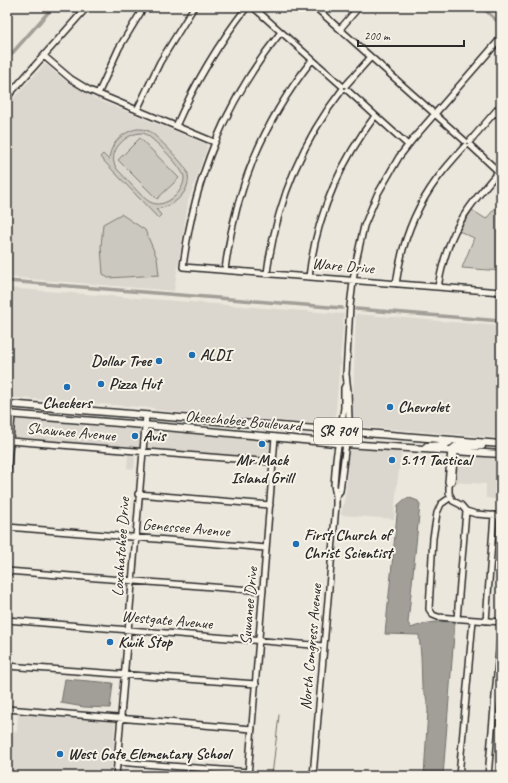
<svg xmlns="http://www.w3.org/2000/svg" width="508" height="783" viewBox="0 0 508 783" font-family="Caveat,sans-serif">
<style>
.built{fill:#dbd7ce}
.green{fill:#cbc8bf;stroke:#7b7a75;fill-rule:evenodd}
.water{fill:#a29f98;stroke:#72716c}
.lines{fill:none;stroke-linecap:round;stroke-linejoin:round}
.stream{stroke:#72716c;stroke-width:1}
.canal{stroke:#a29f98;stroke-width:3.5}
.minor-casing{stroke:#2b2b2b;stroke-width:8}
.major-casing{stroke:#2b2b2b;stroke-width:9}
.minor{stroke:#f7f3e8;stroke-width:5}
.major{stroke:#f7f3e8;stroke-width:6}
.poi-dot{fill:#1f6fb2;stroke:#f7f3e8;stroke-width:1.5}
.labels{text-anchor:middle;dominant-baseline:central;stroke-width:4;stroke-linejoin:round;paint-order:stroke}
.shield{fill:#f7f3e8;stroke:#686764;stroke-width:1}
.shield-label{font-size:15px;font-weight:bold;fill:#2b2b2b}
.street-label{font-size:16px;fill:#2b2b2b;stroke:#f7f3e8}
.poi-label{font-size:16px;font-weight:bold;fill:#2b2b2b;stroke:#f7f3e8;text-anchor:start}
</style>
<rect width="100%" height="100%" fill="#ebe7dd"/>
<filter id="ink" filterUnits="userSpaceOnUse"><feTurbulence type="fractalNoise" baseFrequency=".025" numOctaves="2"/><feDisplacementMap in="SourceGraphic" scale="8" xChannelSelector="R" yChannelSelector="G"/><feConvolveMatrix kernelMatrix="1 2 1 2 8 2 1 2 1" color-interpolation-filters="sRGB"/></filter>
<g filter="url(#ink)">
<path class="built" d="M44 65H47L64 80 96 99 206 144 207 148 188 202 174 291 7 277V105Z
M7 288 344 314 335 420 331 425 155 410 153 408 7 397Z
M356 314 501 326V438L355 426 352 424Z
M7 418 273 441 272 460 7 439Z
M349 447 402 451 397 484 394 519 341 515 346 492Z
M128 455 135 456 134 469 127 468Z
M456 455 501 459V500L486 498V484L453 482Z
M18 714 115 721 111 776H7V731L17 732Z"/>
<path class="green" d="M137 129C142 129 145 129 149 131 156 135 185 165 187 171 194 190 173 208 156 209L161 215 158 218 100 157 103 154 109 160C110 144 122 132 137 129ZM143 133C152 136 183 168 184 177 185 192 164 210 150 202 141 197 125 177 117 169 105 153 126 132 143 133Z
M140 138 179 178 157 199 118 160Z
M501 201V271L462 268 474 238 459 231 472 210 486 219Z
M121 214 145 230 157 258 159 275 108 278 103 274 101 247 103 224Z"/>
<path class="water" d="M410 498 418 501 420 505 408 623 411 628C426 622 440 621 455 622L443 776H424L428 710 426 696 422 688 421 656 419 635 385 634 398 505 405 499Z
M65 679 113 683 110 708 84 707 61 703Z"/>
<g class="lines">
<path class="stream" d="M272 776 279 715"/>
<path class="canal" d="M482 7 496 20
M7 59 53 7
M7 281 342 308
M356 309 501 321"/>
<g class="minor-casing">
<path id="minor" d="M253 7 342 86
M315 7 465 141
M340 29 359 7
M281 32C225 102 194 178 183 267L501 292
M44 56 71 79 89 90 214 142
M346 85 371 57
M347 90 408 145
M98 94 119 48 144 7
M7 97 87 7
M137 110 160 62 194 7
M495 112 501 117
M176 126C195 83 218 44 247 7
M470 141 501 105
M470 145 500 173
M225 270C235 190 262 124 312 60
M267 273C276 205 300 144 342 90
M309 277C316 217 339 164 375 116
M396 284C401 246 414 210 437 179 446 167 456 156 465 146
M438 287C447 234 464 211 499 171
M10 441 273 462
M451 450 448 482 449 484V493L453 501 461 505 466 511 476 514 501 516
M7 478 12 415
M449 484 452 481 455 451
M138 494 270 505
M336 496 340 491 349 419 348 391 346 374 350 306 355 266 364 226 377 195 399 157 413 139 501 38
M451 497 441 504 437 513 433 538 429 609 433 615 438 617 501 622
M7 527 266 548
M7 571 263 591
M457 619 466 511
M7 620 324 646
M486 621 494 515
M7 666 256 684
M7 709 252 729
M117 762 249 772
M116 776 146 415
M248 776 275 437
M313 776 336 505V496L334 485 336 459 344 408V388L346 384
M459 776 473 620
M488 776 501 628"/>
</g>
<g class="major-casing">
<path id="major" d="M7 404 501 444
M7 414 144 425 346 444 501 454
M427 446 444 445 450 442V440
M451 450 456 446H482"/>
</g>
<use href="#minor" class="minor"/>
<use href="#major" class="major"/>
</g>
</g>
<g class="poi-dot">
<circle cx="192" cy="355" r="4"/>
<circle cx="159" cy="361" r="4"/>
<circle cx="101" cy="384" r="4"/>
<circle cx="67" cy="387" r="4"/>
<circle cx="390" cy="407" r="4"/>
<circle cx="135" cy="436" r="4"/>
<circle cx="262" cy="444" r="4"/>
<circle cx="392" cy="460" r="4"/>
<circle cx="296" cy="544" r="4"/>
<circle cx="110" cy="642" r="4"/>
<circle cx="60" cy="754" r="4"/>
</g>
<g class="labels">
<rect class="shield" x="314" y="418" width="48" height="26" rx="3"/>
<g class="shield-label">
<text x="338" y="431">SR 704</text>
</g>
<g class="street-label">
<text transform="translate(343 266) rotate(5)">Ware Drive</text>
<text transform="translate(243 421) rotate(5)">Okeechobee Boulevard</text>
<text transform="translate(71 432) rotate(5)">Shawnee Avenue</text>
<text transform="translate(186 528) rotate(5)">Genessee Avenue</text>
<text transform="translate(121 547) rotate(-86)">Loxahatchee Drive</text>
<text transform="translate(249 606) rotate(-85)">Suwanee Drive</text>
<text transform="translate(167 620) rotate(5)">Westgate Avenue</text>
<text transform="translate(311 647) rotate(-85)">North Congress Avenue</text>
</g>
<g class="poi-label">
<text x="200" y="355">ALDI</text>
<text x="151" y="361" text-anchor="end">Dollar Tree</text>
<text x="109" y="384">Pizza Hut</text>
<text x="67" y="403" text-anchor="middle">Checkers</text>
<text x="398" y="407">Chevrolet</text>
<text x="143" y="436">Avis</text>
<text x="262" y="460" text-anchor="middle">Mr Mack<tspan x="262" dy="18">Island Grill</tspan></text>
<text x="400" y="460">5.11 Tactical</text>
<text x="304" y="535">First Church of<tspan x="304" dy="18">Christ Scientist</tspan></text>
<text x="118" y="642">Kwik Stop</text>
<text x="68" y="754">West Gate Elementary School</text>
</g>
</g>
<rect width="508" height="783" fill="none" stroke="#f7f3e8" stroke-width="24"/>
<rect x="12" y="12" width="484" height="759" fill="none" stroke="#2b2b2b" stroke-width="1.5" filter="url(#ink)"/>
<path d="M358 40v6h106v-6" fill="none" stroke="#2b2b2b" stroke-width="2"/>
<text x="364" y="40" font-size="12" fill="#2b2b2b" stroke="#f7f3e8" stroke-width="3" paint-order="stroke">200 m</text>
</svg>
